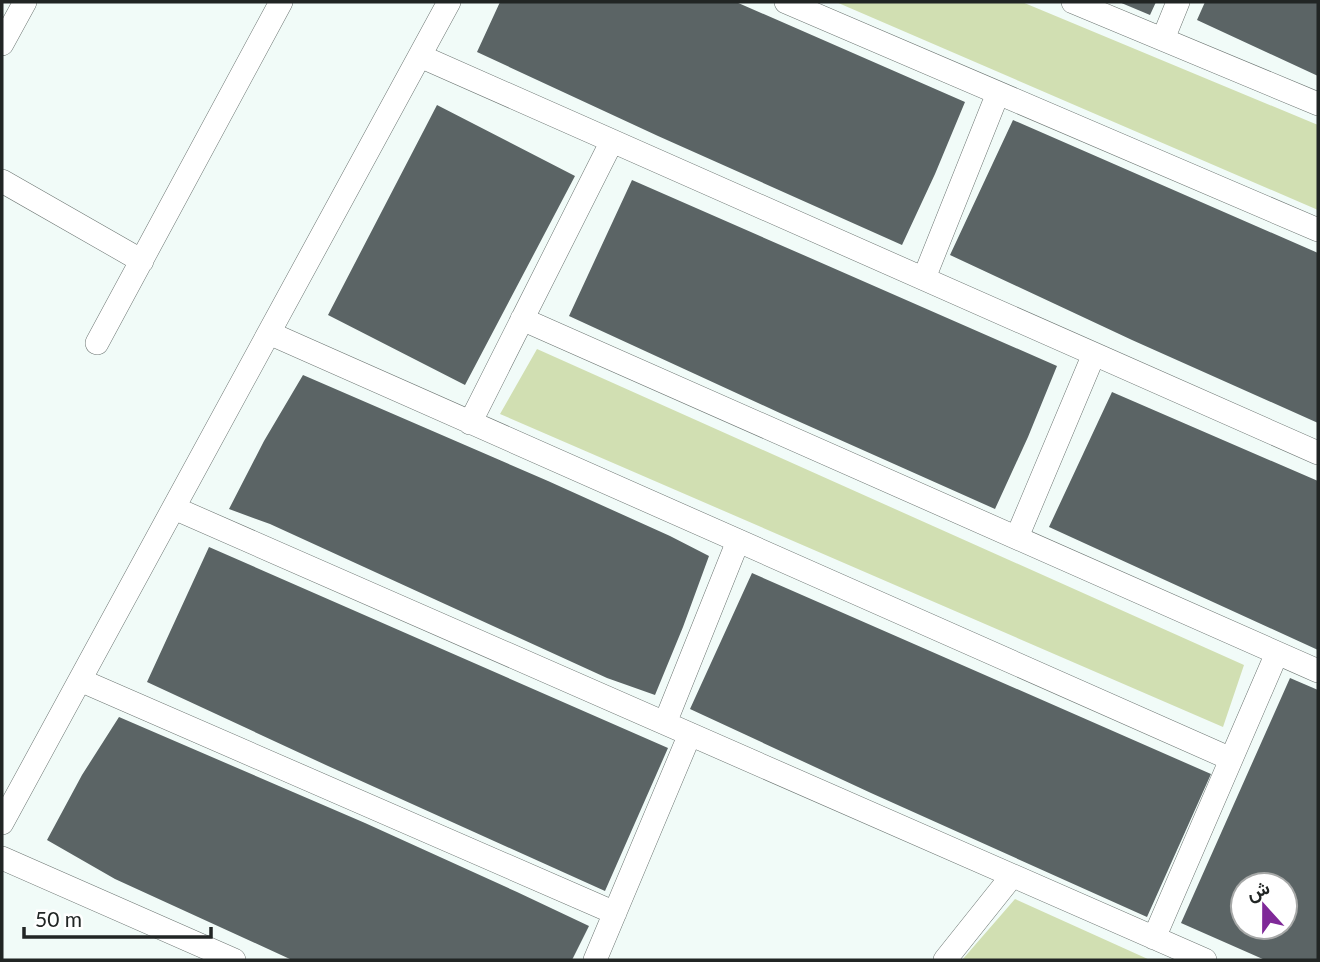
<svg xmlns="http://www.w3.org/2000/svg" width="1320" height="962" viewBox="0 0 1320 962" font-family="Lato,Vazirmatn,sans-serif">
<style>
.green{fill:#d1dfb2}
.building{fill:#5b6465;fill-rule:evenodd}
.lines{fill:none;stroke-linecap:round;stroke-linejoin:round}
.street-casing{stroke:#6c7572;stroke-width:24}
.street{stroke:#fff;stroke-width:23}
</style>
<rect width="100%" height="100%" fill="#f1fbf8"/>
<path class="green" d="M836 2H1022L1318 125V210Z
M537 349 1244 665 1223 727 500 414Z
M1015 899 1150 960H962Z"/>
<path class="building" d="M500 2H736L965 102 935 174 902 245 658 136 477 52Z
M1119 2H1156L1150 15Z
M1205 2H1318V76L1197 20Z
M437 105 575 176 465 385 328 315Z
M1013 120 1318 253V423L1132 340 950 255Z
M632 180 1057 366 1028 437 995 509 782 414 569 316Z
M303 375 548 481 670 536 709 556 683 627 655 695 607 678 270 524 229 509 264 441Z
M1112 392 1318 481V650L1049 527Z
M209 547 668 748 605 891 328 766 147 682Z
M752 573 1211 774 1147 917 871 793 690 709Z
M1290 678 1318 690V960H1265L1181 923ZM1243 885H1285V927H1243Z
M119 717 365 823 517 892 589 926 572 960H292L115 879 47 840 82 775Z"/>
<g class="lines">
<g class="street-casing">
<path id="street" d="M786 2 1318 230
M1073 2 1318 104
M1163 39 1178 2
M2 44 25 2
M420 56 1318 453
M2 181 142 261
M924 278 998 93
M522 319 1318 671
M269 333 1231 759
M97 343 281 2
M470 423 612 141
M174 508 1205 960
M1017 537 1094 354
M80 680 615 913
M665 723 738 541
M2 823 449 2
M2 858 234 960
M1154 938 1277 653
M595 960 690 734
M945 960 1012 876"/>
</g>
<use href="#street" class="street"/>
</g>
<rect width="1320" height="962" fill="none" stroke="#212524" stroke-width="7"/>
<g transform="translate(1264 906) rotate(339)"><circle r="33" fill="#ffffff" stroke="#a6a8a7" stroke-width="2"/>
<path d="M0-5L12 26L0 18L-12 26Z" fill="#7f2998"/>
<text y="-10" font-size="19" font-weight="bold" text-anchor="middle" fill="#212524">ش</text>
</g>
<path d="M24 927v10h187v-10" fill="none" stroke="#212524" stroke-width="3.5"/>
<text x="35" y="927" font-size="21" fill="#212524" stroke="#ffffff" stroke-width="5" paint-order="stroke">50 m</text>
</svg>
